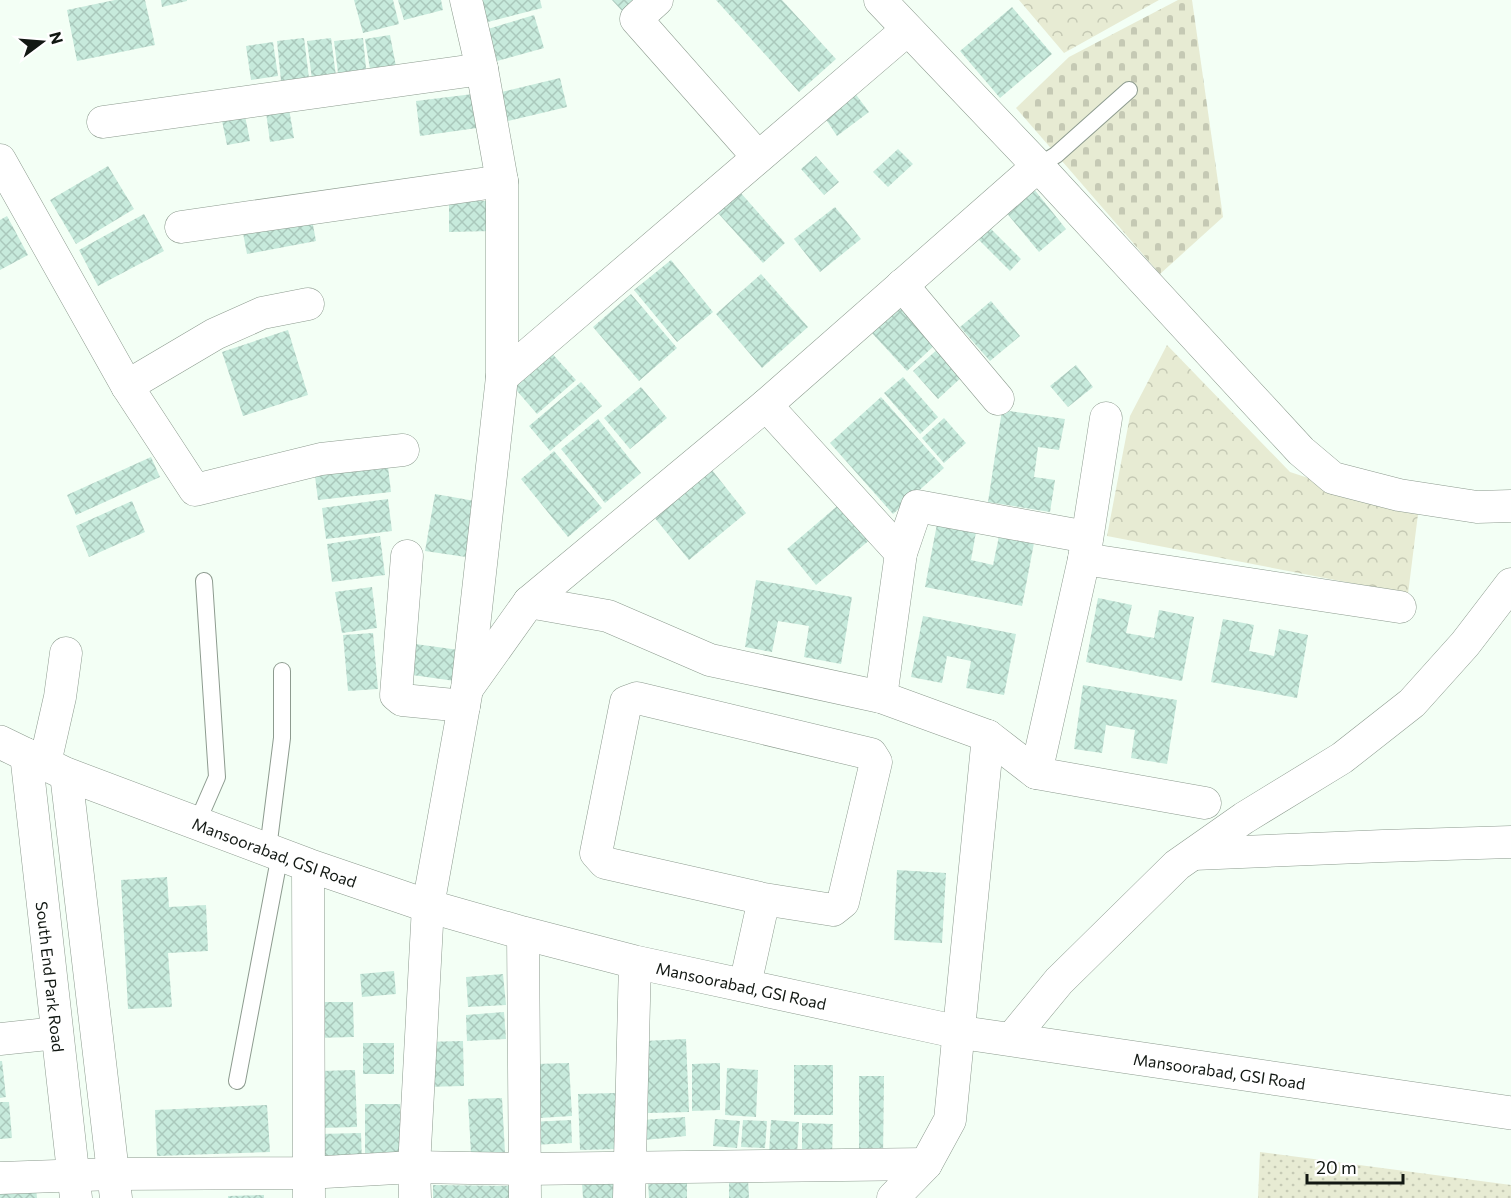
<svg xmlns="http://www.w3.org/2000/svg" width="1511" height="1198" viewBox="0 0 1511 1198" font-family="Commissioner,sans-serif">
<style>
.grass{fill:url(#grass-dots)}
.cemetery{fill:url(#cemetery-stones)}
.park{fill:url(#park-crowns)}
.building{fill:url(#building-cross-hatch)}
.lines{fill:none;stroke-linecap:round;stroke-linejoin:round}
.service-casing{stroke:#8d9b8f;stroke-width:18}
.minor-casing{stroke:#8d9b8f;stroke-width:33}
.tertiary-casing{stroke:#8d9b8f;stroke-width:34}
.service{stroke:#fff;stroke-width:16}
.minor{stroke:#fff;stroke-width:32}
.tertiary{stroke:#fff;stroke-width:33}
.labels{text-anchor:middle;dominant-baseline:central;stroke-width:5;stroke-linejoin:round;paint-order:stroke}
.street-label{font-size:16px;fill:#121813;stroke:#fff}
</style>
<defs>
<pattern id="grass-dots" width="8" height="8" patternUnits="userSpaceOnUse" patternTransform="scale(1.5)"><rect width="8" height="8" fill="#e7ebd3"/><path d="M2 2h.1M6 6h.1" fill="none" stroke="#c5c9b4" stroke-width="1.8" stroke-linecap="round"/></pattern>
<pattern id="cemetery-stones" width="16" height="16" patternUnits="userSpaceOnUse" patternTransform="scale(1.5)"><rect width="16" height="16" fill="#e7ebd3"/><path d="M2 7V4a2 2 0 0 1 4 0v3zM10 15v-3a2 2 0 0 1 4 0v3z" fill="#c5c9b4"/></pattern>
<pattern id="park-crowns" width="20" height="18" patternUnits="userSpaceOnUse" patternTransform="scale(1.5)"><rect width="20" height="18" fill="#e7ebd3"/><path d="M2 6a3 3 0 1 1 6 0M12 15a3 3 0 1 1 6 0" fill="none" stroke="#c5c9b4"/></pattern>
<pattern id="building-cross-hatch" width="8" height="8" patternUnits="userSpaceOnUse" patternTransform="scale(1.5)"><rect width="8" height="8" fill="#c7eadc"/><path d="M0 0l8 8M0 8l8-8" fill="none" stroke="#aac8bc"/></pattern>
</defs>
<rect width="100%" height="100%" fill="#f3fff5"/>
<path class="grass" d="M1260 1152 1511 1185V1198H1258Z"/>
<path class="cemetery" d="M1178 0H1192L1223 217 1160 274 1016 108 1069 57Z"/>
<path class="park" d="M1019 0H1159L1064 53Z
M1167 345 1290 472 1418 514 1408 594 1107 536 1130 416Z"/>
<path class="building" d="M115 0H145L155 45 77 61 67 10Z
M161 0H187V1L162 7Z
M354 0H393L399 24 363 33Z
M398 0H441L443 10 404 20Z
M473 0H540L542 8 480 24Z
M612 0H637L623 12Z
M716 0H782L836 59 799 92Z
M1012 7 1052 54 1000 98 960 51Z
M534 15 544 48 497 61 488 29Z
M390 35 398 77 372 81 365 39Z
M304 38 309 78 281 81 277 41Z
M331 38 336 76 312 79 307 41Z
M363 38 367 78 339 81 334 41Z
M273 42 278 76 251 80 246 46Z
M560 78 567 107 504 122 497 93Z
M854 92 869 112 837 136 823 115Z
M473 94 477 128 420 136 416 101Z
M243 106 250 141 227 145 220 111Z
M289 109 294 138 270 142 266 112Z
M898 149 913 164 888 187 873 172Z
M816 156 839 182 824 195 801 169Z
M108 166 134 209 76 244 50 200Z
M1033 188 1066 229 1039 252 1005 211Z
M740 192 785 243 763 263 717 212Z
M449 201H491L492 231 449 232Z
M835 207 861 239 820 272 794 239Z
M144 214 164 251 98 286 79 250Z
M7 216 28 255 0 270V220Z
M312 220 316 241 247 254 243 233Z
M989 227 1021 259 1010 271 978 239Z
M671 260 713 312 677 342 634 290Z
M761 274 808 327 762 368 716 314Z
M631 294 677 348 639 381 593 327Z
M991 301 1020 336 990 361 960 327Z
M901 304 937 343 907 371 871 332Z
M288 330 308 395 243 416 222 352Z
M939 348 964 375 938 399 913 371Z
M549 350 576 380 537 414 511 384Z
M1076 365 1093 387 1068 407 1050 386Z
M903 377 938 417 920 434 884 393Z
M581 382 602 406 550 451 529 426Z
M641 387 667 418 630 449 604 418Z
M881 397 944 468 893 514 830 443Z
M1002 410 1065 419 1059 450 1038 447 1034 477 1055 480 1050 512 988 502Z
M944 418 966 443 944 463 922 438Z
M598 419 641 473 605 503 561 449Z
M554 451 602 508 568 537 521 479Z
M151 457 160 477 76 515 67 495Z
M387 459 391 492 318 500 314 468Z
M712 470 746 513 689 560 654 517Z
M435 494 475 501 466 557 425 551Z
M388 499 392 531 326 539 322 508Z
M132 501 145 532 89 557 76 526Z
M842 502 872 538 816 585 787 549Z
M937 524 976 532 971 560 993 565 999 536 1034 543 1022 606 925 587Z
M380 536 385 575 332 582 327 544Z
M756 580 852 597 841 664 804 657 809 626 778 621 772 652 745 647Z
M372 587 377 628 342 633 335 592Z
M1098 598 1132 605 1126 633 1154 638 1159 610 1194 617 1182 681 1086 662Z
M923 616 1016 634 1004 695 966 688 971 661 947 656 942 683 911 677Z
M1223 619 1254 625 1249 651 1274 656 1279 629 1308 635 1297 698 1211 682Z
M373 633 378 689 348 691 343 635Z
M408 643 459 650 455 681 405 674Z
M1083 685 1177 700 1167 764 1131 758 1135 730 1106 725 1102 753 1074 749Z
M897 870 946 873 942 943 894 940Z
M167 877 169 907 206 905 208 951 168 953 172 1007 128 1009 121 880Z
M394 971 396 994 362 997 360 974Z
M503 974 506 1005 468 1007 466 977Z
M316 1002H353L354 1037 316 1038Z
M504 1012 506 1039 467 1041 466 1015Z
M686 1039 689 1112 648 1113 644 1041Z
M463 1041 464 1086 423 1087 422 1042Z
M363 1043H394V1074H363Z
M0 1061H2L6 1097 0 1098Z
M569 1063 572 1116 539 1118 536 1064Z
M720 1063V1110L692 1111V1064Z
M794 1065H833V1115H794Z
M727 1068 758 1070 756 1117 725 1115Z
M355 1070 357 1127 321 1128 319 1071Z
M859 1076H884L883 1157H859Z
M616 1093 618 1149 580 1150 578 1094Z
M502 1098 505 1153 471 1154 468 1099Z
M0 1102H9L12 1138 0 1139Z
M365 1104H400V1161H365Z
M267 1105 270 1152 157 1156 155 1110Z
M685 1117 686 1136 644 1140 642 1120Z
M715 1119 740 1121 737 1148 713 1146Z
M571 1120 572 1143 532 1145 531 1122Z
M743 1120 767 1121 765 1148 741 1147Z
M771 1120 799 1122 797 1155 769 1153Z
M802 1123 833 1124 832 1154H802Z
M361 1133 362 1164 320 1165 319 1134Z
M35 1178 37 1198H0V1181Z
M729 1179H748L749 1198H729Z
M619 1180 620 1198H583L582 1182Z
M687 1180V1198H649L648 1182Z
M433 1185 514 1186V1198H433Z
M264 1195V1198H228V1196Z"/>
<g class="lines">
<g class="service-casing">
<path id="service" d="M1038 166 1056 155 1129 90
M197 823 217 777 204 581
M268 849 282 738V671
M237 1081 280 854"/>
</g>
<g class="minor-casing">
<g id="minor">
<path d="M657 0 636 19 758 157"/>
<path d="M880 0 1038 166 1301 451 1333 478 1399 495 1477 507 1511 506"/>
<path d="M103 122 482 69"/>
<path d="M0 160 127 386 195 490 321 459 403 450"/>
<path d="M181 227 502 181"/>
<path d="M902 285 998 399"/>
<path d="M502 377 907 30"/>
<path d="M127 386 215 334 262 313 308 304"/>
<path d="M766 405 901 553"/>
<path d="M407 556 396 695 402 700 464 706"/>
<path d="M1084 559 1400 607"/>
<path d="M529 602 608 616 710 660 881 697 988 736 1036 773 1205 803"/>
<path d="M467 689 529 602 766 405 1038 166"/>
<path d="M881 697 901 553 917 506 1087 537"/>
<path id="s1" d="M26 754 76 1198"/>
<path d="M45 763 60 697 66 653"/>
<path d="M1036 773 1084 559 1106 418"/>
<path d="M66 774 116 1198"/>
<path d="M1194 854 1383 846 1511 842"/>
<path d="M308 865 309 1198"/>
<path d="M523 933 525 1198"/>
<path d="M745 985 764 899 833 910 843 902 876 762 871 754 637 698 626 702 596 853 605 863 764 899"/>
<path d="M1012 1038 1059 981 1177 865 1244 818 1342 758 1412 703 1465 644 1511 584"/>
<path d="M0 1039 57 1033"/>
<path d="M0 1178 113 1174 307 1173 414 1167 525 1169 926 1164"/>
<path d="M415 1198 414 1167 428 906 467 689 502 377V181L482 69 466 0"/>
<path d="M629 1198 635 962"/>
<path d="M893 1198 926 1164 950 1120 988 736"/>
</g>
</g>
<g class="tertiary-casing">
<g id="tertiary">
<path id="s2" d="M0 742 66 774 308 865 428 906 523 933 635 962 958 1032 1511 1113"/>
</g>
</g>
<use href="#service" class="service"/>
<use href="#minor" class="minor"/>
<use href="#tertiary" class="tertiary"/>
</g>
<g class="labels">
<g class="street-label">
<text stroke="none"><textPath href="#s2" startOffset="296">Mansoorabad, GSI Road</textPath></text>
<text stroke="none"><textPath href="#s1" startOffset="224">South End Park Road</textPath></text>
<text stroke="none"><textPath href="#s2" startOffset="782">Mansoorabad, GSI Road</textPath></text>
<text stroke="none"><textPath href="#s2" startOffset="1268">Mansoorabad, GSI Road</textPath></text>
</g>
</g>
<g transform="translate(42 42) rotate(74)" stroke="#ffffff" stroke-width="4.5" paint-order="stroke">
<path d="M0-4.5L10 22L0 15L-10 22Z" fill="#121813"/>
<text y="-9" font-size="16" font-weight="bold" text-anchor="middle" fill="#121813">N</text>
</g>
<path d="M1307 1174v9h96v-9" fill="none" stroke="#121813" stroke-width="3"/>
<text x="1316" y="1174" font-size="18" fill="#121813" stroke="#ffffff" stroke-width="4.5" paint-order="stroke">20 m</text>
</svg>
